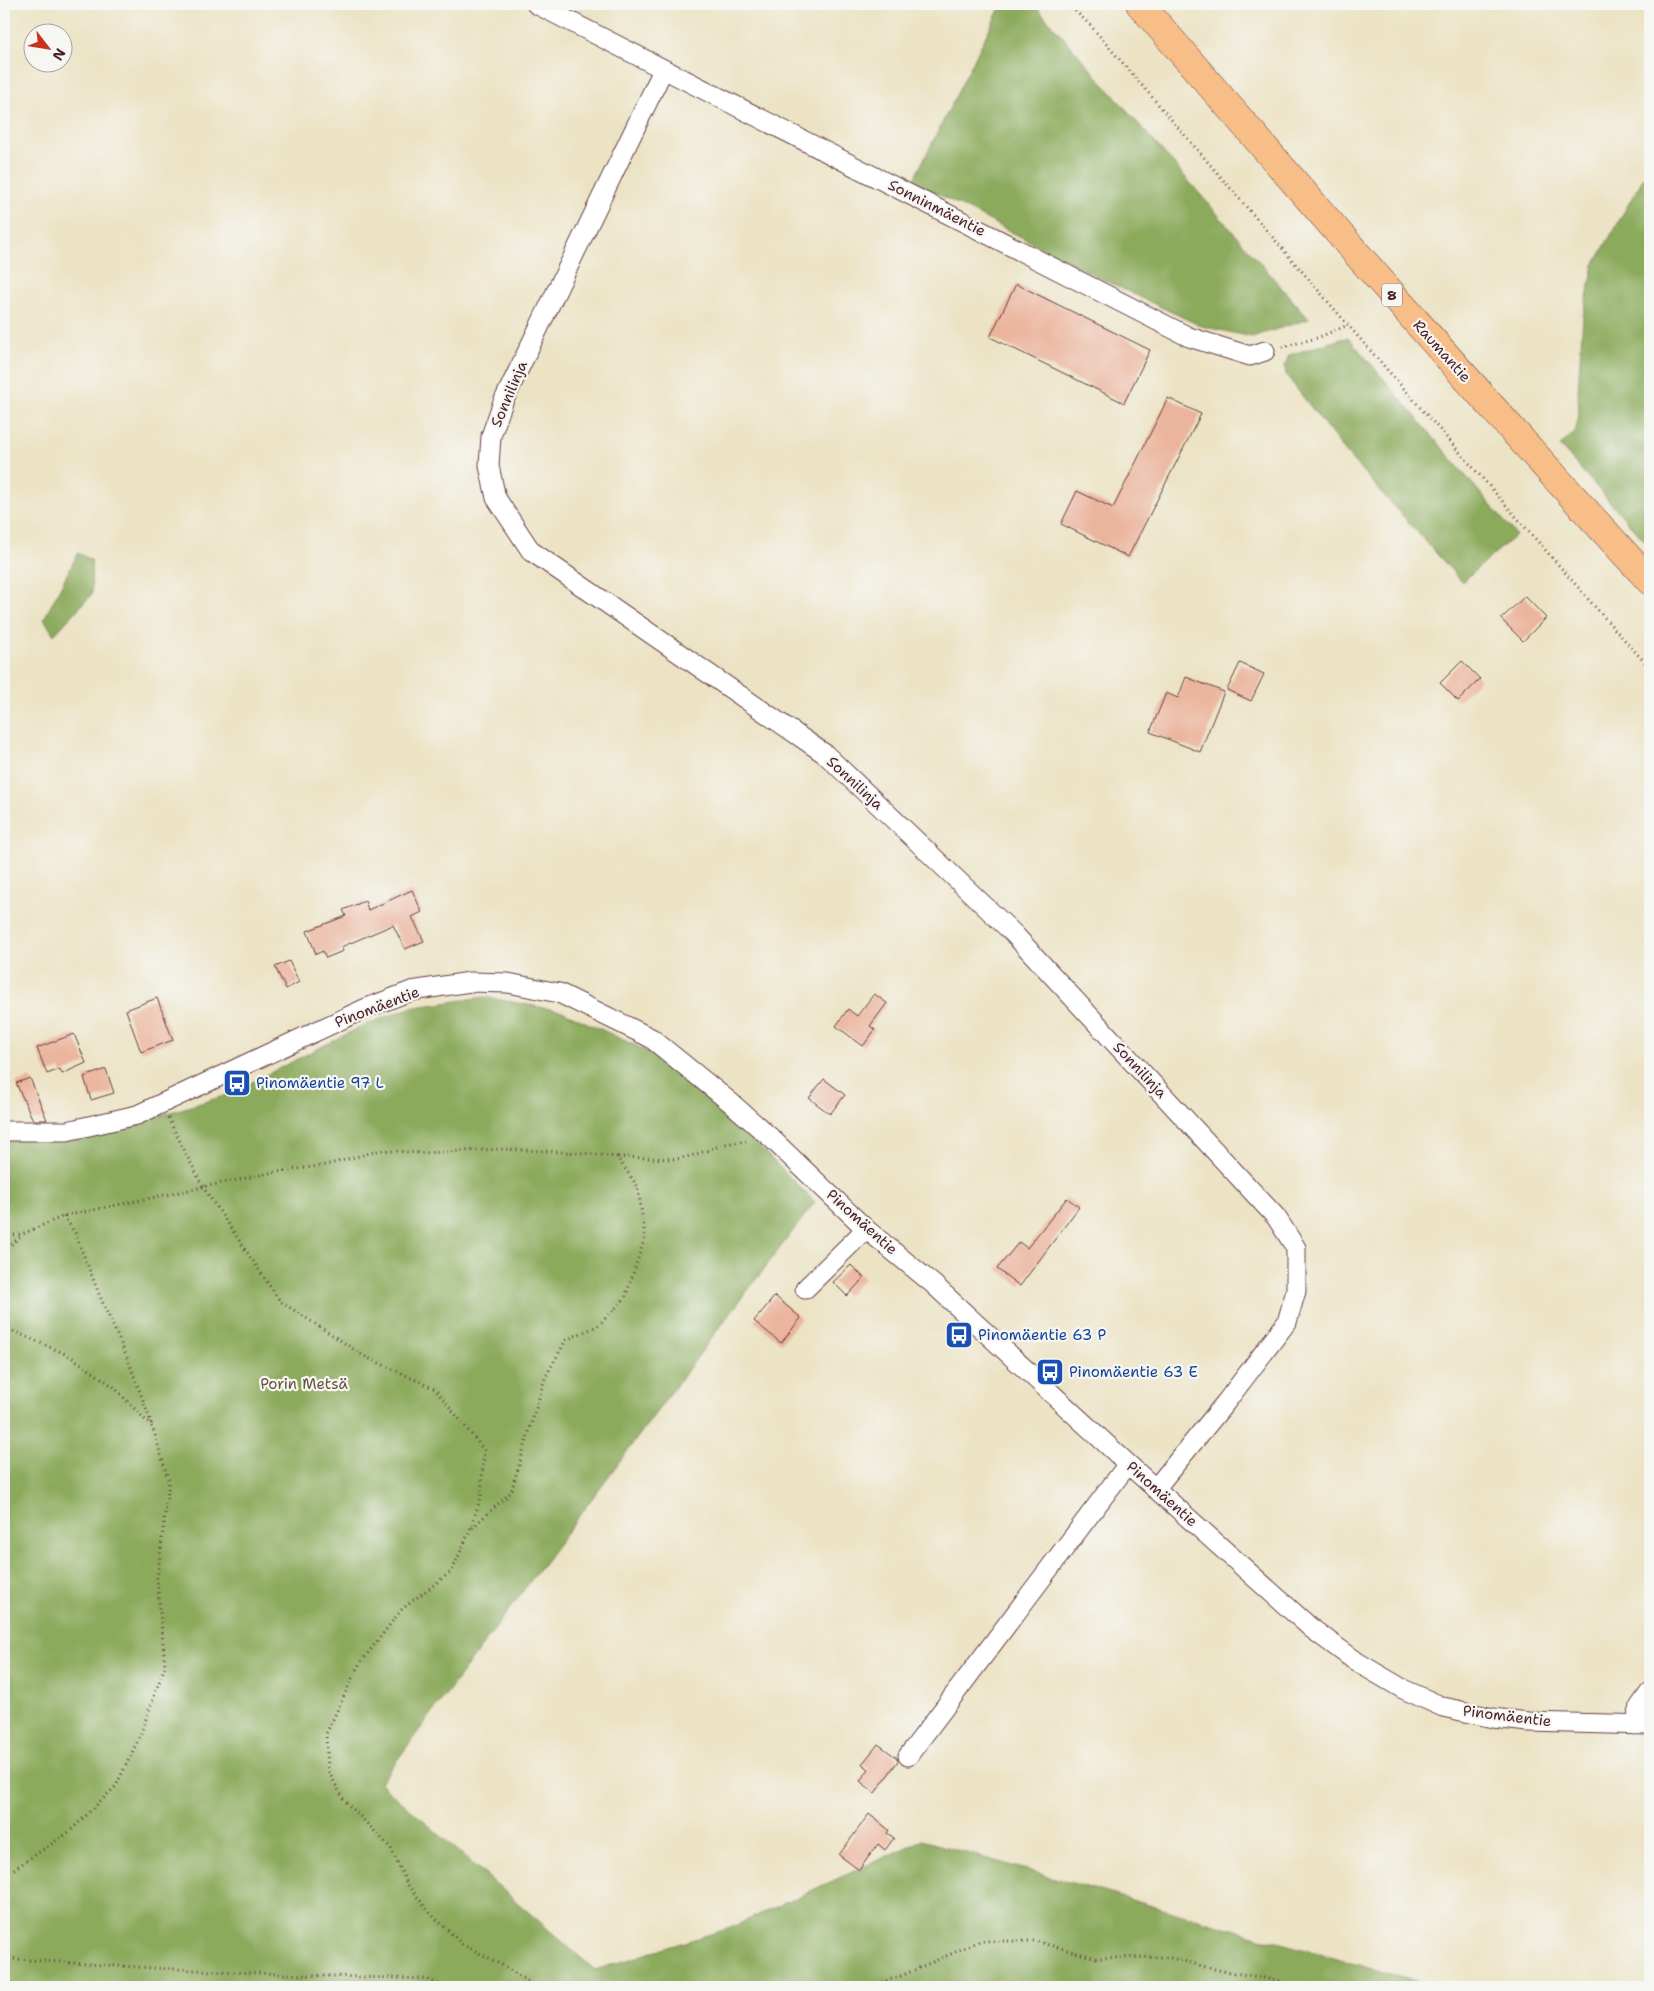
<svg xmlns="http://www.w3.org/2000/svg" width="1654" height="1991" viewBox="0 0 1654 1991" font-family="'Shantell Sans',sans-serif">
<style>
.forest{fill:#8baa5c;stroke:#6a6444}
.building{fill:#ebb49c}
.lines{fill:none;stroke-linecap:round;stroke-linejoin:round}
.minor-casing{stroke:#623c42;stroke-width:21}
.highway-casing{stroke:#623c42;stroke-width:29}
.path{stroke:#623c42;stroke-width:3;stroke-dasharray:1 4;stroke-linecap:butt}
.minor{stroke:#fff;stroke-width:19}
.highway{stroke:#f7be88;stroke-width:28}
.labels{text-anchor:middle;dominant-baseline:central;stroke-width:4.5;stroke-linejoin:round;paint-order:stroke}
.shield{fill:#f6f6f2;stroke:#7e6067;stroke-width:1}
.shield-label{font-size:14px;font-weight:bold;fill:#4a1f2b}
.street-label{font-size:15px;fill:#4a1f2b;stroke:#f6f6f2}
.transit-label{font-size:15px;fill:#164399;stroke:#f6f6f2;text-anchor:start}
.park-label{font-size:15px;fill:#68513d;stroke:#f6f6f2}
</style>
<rect width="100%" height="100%" fill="#f6f6f2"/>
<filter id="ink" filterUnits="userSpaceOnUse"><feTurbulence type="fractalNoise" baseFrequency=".02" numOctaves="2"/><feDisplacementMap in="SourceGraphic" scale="10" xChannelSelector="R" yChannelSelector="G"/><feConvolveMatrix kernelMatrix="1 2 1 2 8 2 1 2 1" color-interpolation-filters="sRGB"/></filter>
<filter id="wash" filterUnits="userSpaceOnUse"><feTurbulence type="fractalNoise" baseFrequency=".0096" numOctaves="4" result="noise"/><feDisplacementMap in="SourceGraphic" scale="20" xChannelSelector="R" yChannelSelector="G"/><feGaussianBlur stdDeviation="1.12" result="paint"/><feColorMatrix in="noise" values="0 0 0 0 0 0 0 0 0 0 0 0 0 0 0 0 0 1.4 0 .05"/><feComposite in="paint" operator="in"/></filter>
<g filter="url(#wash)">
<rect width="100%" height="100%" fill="#ece3c4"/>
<path class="forest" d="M1002 4H1034L1309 319 1252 337 1201 326 1106 281 913 181Z
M1650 159V547L1560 446 1575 432 1579 416 1578 391 1583 316 1594 265 1645 175Z
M1348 337 1516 535 1462 582 1348 455 1286 375 1285 366 1289 355Z
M78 553 91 560 92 594 54 635 44 619Z
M484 997 562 1011 647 1051 727 1115 815 1202 716 1332 380 1783 595 1970 730 1928 922 1840 1435 1987H4V1140L65 1138 138 1122 227 1095 362 1026 409 1008Z"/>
<g id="blocks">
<path class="building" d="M1016 284 1150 350 1124 403 990 337Z
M1168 398 1201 414 1128 557 1061 524 1077 491 1113 508Z
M1525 596 1546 618 1523 641 1501 619Z
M1462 661 1480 679 1458 701 1440 683Z
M1240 663 1264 674 1251 701 1227 690Z
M1186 677 1224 692 1200 752 1150 732 1166 693 1178 698Z
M412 890 422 912 412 917 424 941 405 949 393 925 341 947 343 951 326 958 323 951 316 954 307 931 346 916 343 910 365 901 368 910Z
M289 961 299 982 286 989 275 967Z
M874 994 887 1003 870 1026 875 1030 863 1046 836 1026 848 1009 857 1016Z
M157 998 173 1040 141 1052 126 1010Z
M74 1034 86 1063 62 1074 60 1069 47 1074 37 1048Z
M106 1069 114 1093 91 1100 84 1077Z
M30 1078 47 1120H33L16 1083Z
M824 1079 845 1095 830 1114 809 1098Z
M1067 1198 1079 1207 1020 1286 997 1269 1019 1242 1027 1248Z
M851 1265 864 1278 847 1296 833 1282Z
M775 1296 801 1318 781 1343 754 1321Z
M878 1744 897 1758 898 1761 875 1793 860 1781 869 1769 862 1764Z
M869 1814 889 1830 887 1833 894 1838 885 1850 878 1844 859 1870 839 1855Z"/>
</g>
</g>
<g filter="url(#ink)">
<use href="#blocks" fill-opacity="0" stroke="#623c42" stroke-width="1"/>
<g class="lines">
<g class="minor-casing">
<path id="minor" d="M536 4 1189 337 1250 356 1265 351
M663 70 503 402 491 436 489 466 496 498 531 551 825 754 1013 933 1276 1217 1296 1248V1291L1287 1322 1226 1402 1155 1489
M4 1131H67L137 1115 364 1009 411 991 470 982 508 983 559 993 651 1038 730 1102 771 1138 866 1229 933 1284 1128 1464 1311 1628 1357 1662 1403 1689 1443 1707 1493 1718 1528 1722 1650 1725
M805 1289 866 1229
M1635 1725 1640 1706 1650 1692
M908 1756 1128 1464"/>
</g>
<g class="highway-casing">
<path id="highway" d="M1140 4C1308 198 1476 393 1650 581"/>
</g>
<path class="path" d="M1068 4 1090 25 1348 325 1611 625 1650 668
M1282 347 1317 338 1348 325
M168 1118 203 1187 270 1173 326 1165 381 1150 420 1153 503 1149 584 1153 617 1157 638 1187 645 1237 625 1298 599 1325 566 1340 545 1378 511 1492 471 1529
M618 1157 677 1159 694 1155 725 1144 746 1141
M64 1216 75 1233 99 1294 129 1362 152 1425
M4 1236 22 1234 64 1216 203 1187 280 1301 364 1356 435 1389 484 1450 481 1497 470 1530 452 1571 402 1609 358 1666 326 1734 328 1771 344 1800 391 1848 407 1884 429 1912 462 1944 502 1965 537 1987
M4 1251 22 1235
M4 1327 70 1356 114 1387 153 1428 169 1482 157 1578 165 1666 139 1738 116 1786 69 1832 4 1876
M4 1958C145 1969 286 1975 427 1979L444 1987
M867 1987 901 1976 980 1941H1035L1096 1958 1167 1957 1218 1970 1265 1978 1295 1987"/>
<use href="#minor" class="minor"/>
<use href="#highway" class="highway"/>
</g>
</g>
<defs>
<g id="bus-square" transform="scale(1.4375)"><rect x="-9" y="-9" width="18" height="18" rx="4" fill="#1a4fb4" stroke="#f6f6f2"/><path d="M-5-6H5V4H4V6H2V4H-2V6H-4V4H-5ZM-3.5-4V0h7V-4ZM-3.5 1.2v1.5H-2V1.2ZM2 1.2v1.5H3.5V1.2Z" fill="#fff"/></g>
</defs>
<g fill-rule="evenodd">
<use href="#bus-square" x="237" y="1083"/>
<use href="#bus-square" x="959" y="1335"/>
<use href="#bus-square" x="1050" y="1372"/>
</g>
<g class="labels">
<rect class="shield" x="1382" y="283.5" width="20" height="23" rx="4"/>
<g class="shield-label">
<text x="1392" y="295">8</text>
</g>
<g class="street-label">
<text transform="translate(937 208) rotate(27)">Sonninmäentie</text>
<text transform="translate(1442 351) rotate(48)">Raumantie</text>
<text transform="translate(509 394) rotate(-67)">Sonnilinja</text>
<text transform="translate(855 783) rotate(43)">Sonnilinja</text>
<text transform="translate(377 1007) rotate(-21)">Pinomäentie</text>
<text transform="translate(1140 1070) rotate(47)">Sonnilinja</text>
<text transform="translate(862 1222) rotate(42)">Pinomäentie</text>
<text transform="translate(1162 1494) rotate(42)">Pinomäentie</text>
<text transform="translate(1507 1716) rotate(7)">Pinomäentie</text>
</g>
<g class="transit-label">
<text x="256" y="1083">Pinomäentie 97 L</text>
<text x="978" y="1335">Pinomäentie 63 P</text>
<text x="1069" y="1372">Pinomäentie 63 E</text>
</g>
<g class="park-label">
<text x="304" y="1384">Porin Metsä</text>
</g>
</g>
<rect width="1654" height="1991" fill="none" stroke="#f6f6f2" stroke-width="20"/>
<g transform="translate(48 48) rotate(121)"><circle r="24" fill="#f6f6f2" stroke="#b1a0a2"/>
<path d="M0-4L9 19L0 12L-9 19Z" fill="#c8321e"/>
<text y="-8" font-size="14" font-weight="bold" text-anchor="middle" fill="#4a1f2b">N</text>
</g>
</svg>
